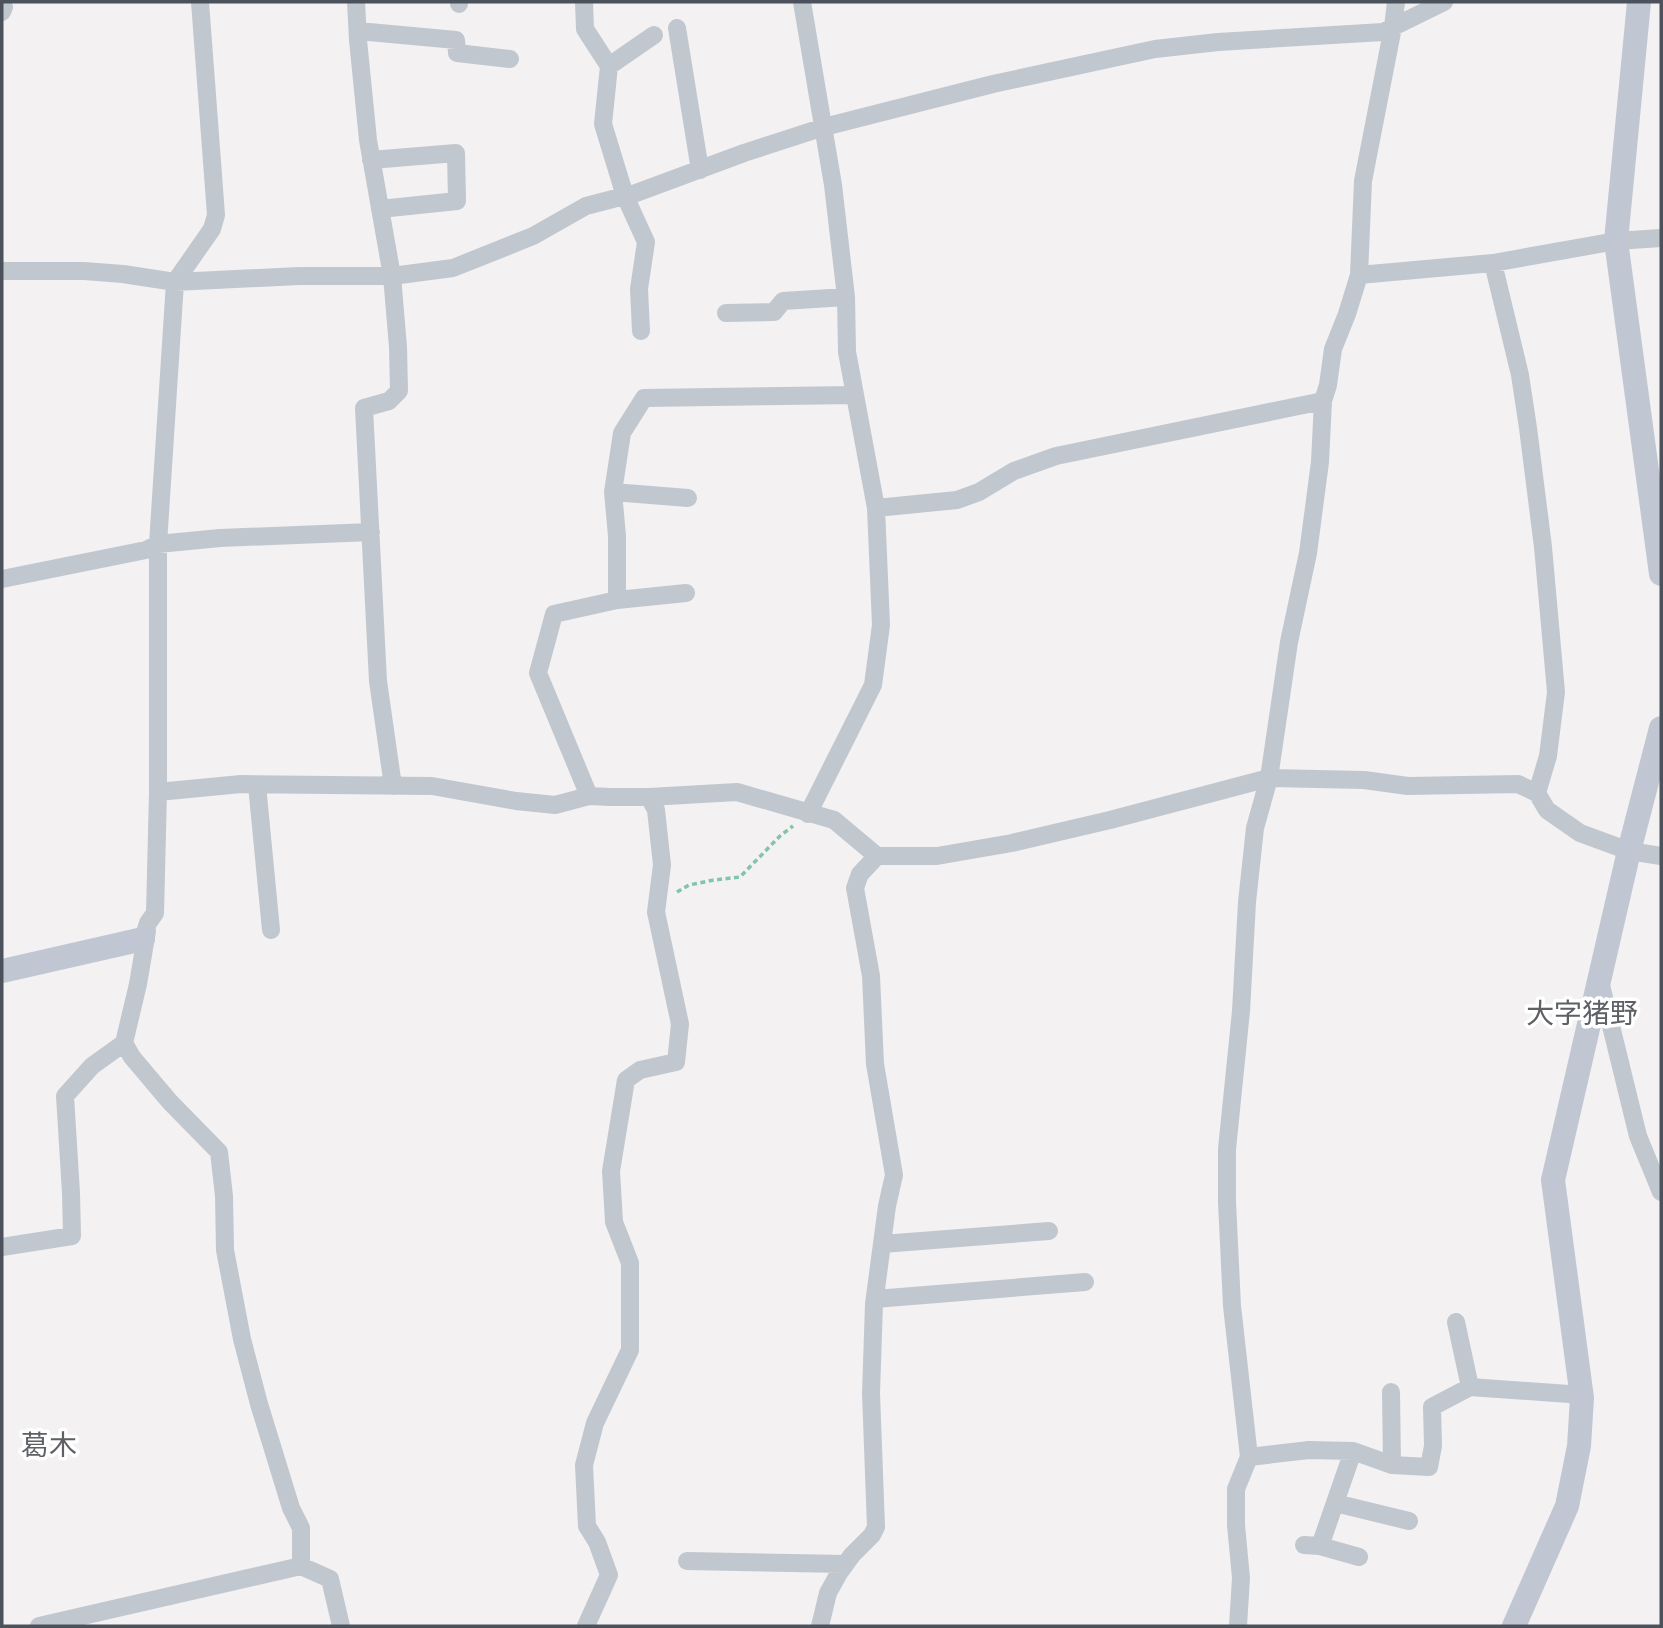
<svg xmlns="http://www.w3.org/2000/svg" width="1663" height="1628" viewBox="0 0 1663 1628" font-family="'Roboto Condensed','Noto Sans JP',sans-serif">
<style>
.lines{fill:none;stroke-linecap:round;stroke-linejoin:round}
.path{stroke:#81c5ab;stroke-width:3.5;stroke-dasharray:5 3.5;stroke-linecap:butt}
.street{stroke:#c1c7ce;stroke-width:18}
.secondary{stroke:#c1c7d2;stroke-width:24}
.labels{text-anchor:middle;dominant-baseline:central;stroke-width:7;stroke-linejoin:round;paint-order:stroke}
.quarter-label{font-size:28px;fill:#5e6065;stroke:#fff}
</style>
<rect width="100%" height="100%" fill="#f3f1f1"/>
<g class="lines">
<path class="path" d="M677 892 689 885 714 880 740 877 780 836 793 826"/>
<path class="street" d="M356 2 358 40 368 140 392 276 398 347 399 391 389 401 364 408 378 681 393 786
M459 2V4
M584 2 585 29 609 66
M802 2 833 185 846 297 847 352 876 508 881 625 873 685 808 814
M2 12 4 7 2 2
M677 28 700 170
M358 31 456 40 457 53 510 59
M371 160 456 153 457 201 380 209
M1493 263 1520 375 1528 428 1543 547 1556 692 1548 756 1537 793
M2 271H84L123 274 175 282 299 276H392L453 268 533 236 586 206 636 193 744 153 824 127 993 84 1155 49 1218 42 1383 32 1444 2
M1359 275 1493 263 1616 241 1661 238
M726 313 774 312 783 301 846 297
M641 331 639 289 646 242 625 196 603 124 609 66 654 35
M613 492 688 498
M876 508 957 500 979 492 1014 471 1056 456 1323 401
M2 579 146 550 158 544 220 538 371 532
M617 600 686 593
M257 785 271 930
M158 792 241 784 432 786 516 801 555 805 589 796 610 797H649L737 792 834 820 877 856H937L1012 843 1110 820 1269 778 1364 780 1408 786 1518 784 1537 793 1547 810 1580 833 1629 851 1661 856
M589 796 538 673 554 614 617 600V536L613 492 622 433 644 398 855 395
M143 939 148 923 155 913 158 792V544L175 282 212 229 216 215 200 2
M1600 981 1638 1136 1661 1192
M124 1043 132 1057 170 1102 219 1152 224 1196 225 1250 242 1339 259 1404 291 1508 301 1528V1566
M882 1244 1049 1231
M2 1247 72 1236 71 1193 65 1096 92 1066 124 1043 138 984 147 931
M875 1299 1085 1282
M1456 1322 1470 1387
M1391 1392 1392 1465
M1249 1457 1309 1450 1353 1451 1392 1465 1429 1467 1433 1446 1432 1407 1470 1387 1569 1394 1582 1398
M1335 1503 1409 1521
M1304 1545 1320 1546 1353 1451
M1320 1546 1359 1557
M687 1561 845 1564
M39 1626 301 1566 330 1579 341 1626
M586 1626 609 1575 597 1542 587 1526 584 1465 595 1423 630 1350V1263L614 1222 611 1171 626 1080 640 1070 676 1062 680 1024 656 912 662 865 656 810 649 797
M820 1626 828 1593 839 1573 852 1555 872 1535 876 1527 871 1393 874 1304 887 1206 894 1175 875 1064 871 976 855 888 860 874 877 856
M1238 1626 1241 1578 1236 1525V1489L1249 1457 1232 1306 1227 1202V1149L1241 1011 1247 902 1255 828 1269 778 1289 642 1308 553 1320 462 1323 401 1328 385 1333 349 1347 314 1359 275 1363 181 1393 27 1396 2"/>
<path class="secondary" d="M1639 2 1616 241 1661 574
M2 971 143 939
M1514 1626 1567 1506 1579 1446 1582 1398 1553 1180 1629 851 1661 728"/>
</g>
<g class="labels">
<g class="quarter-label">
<text x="1582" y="1013">大字猪野</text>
<text x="49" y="1445">葛木</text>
</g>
</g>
<rect width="1663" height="1628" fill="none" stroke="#4b525c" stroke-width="7"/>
</svg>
